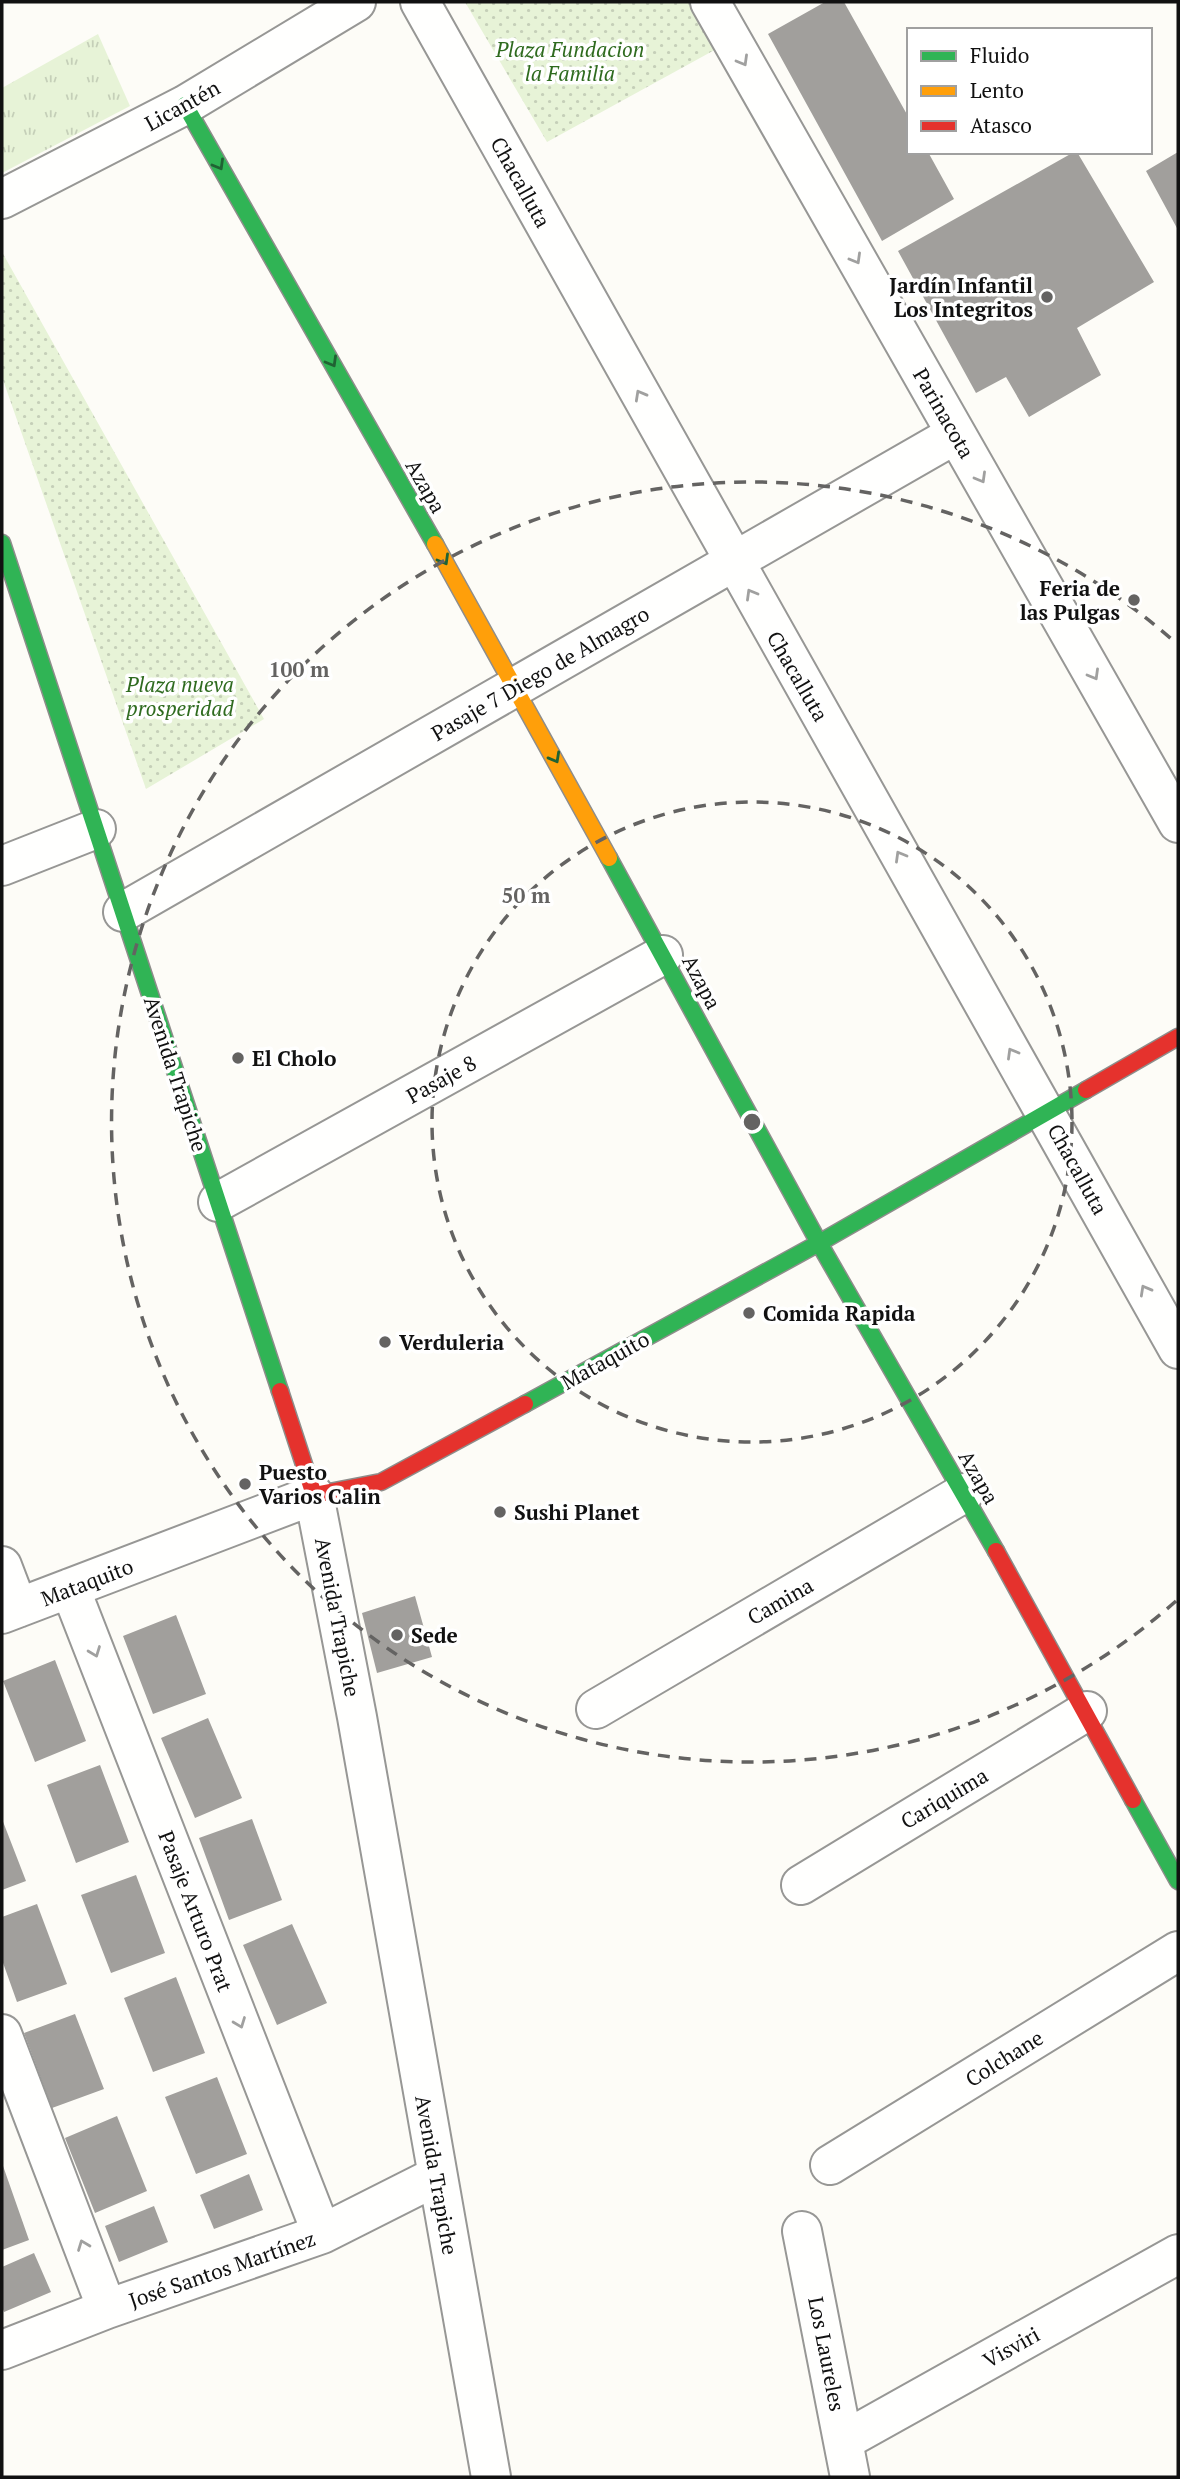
<svg xmlns="http://www.w3.org/2000/svg" width="1180" height="2479" viewBox="0 0 1180 2479" font-family="'PT Serif',serif">
<style>
.grass{fill:url(#grass-tufts)}
.park{fill:url(#park-dots)}
.building{fill:#a19f9c}
.lines{fill:none;stroke-linecap:round;stroke-linejoin:round}
.street-casing{stroke:#979795;stroke-width:42}
.fast-casing{stroke:#8e8d8b;stroke-width:19}
.slow-casing{stroke:#8e8d8b;stroke-width:19}
.jam-casing{stroke:#8e8d8b;stroke-width:19}
.street{stroke:#fffffe;stroke-width:38}
.fast{stroke:#30b455;stroke-width:16}
.slow{stroke:#ff9f0a;stroke-width:16}
.jam{stroke:#e5322d;stroke-width:16}
.oneway{stroke:#a0a09f}
.oneway2{stroke:#206233}
.ring{fill:none;stroke:#646362;stroke-width:3.5;stroke-dasharray:12 9}
.poi-dot{fill:#646362;stroke:#fff;stroke-width:2.5}
.labels{text-anchor:middle;dominant-baseline:central;stroke-width:7;stroke-linejoin:round;paint-order:stroke}
.park-label{font-size:21px;font-style:italic;fill:#2f6b1f;stroke:#fff}
.street-label{font-size:21px;fill:#111;stroke:#fff}
.poi-label{font-size:21px;font-weight:bold;fill:#111;stroke:#fff;text-anchor:start}
.centre{fill:#646362;stroke:#fff;stroke-width:3.5}
.ring-label{font-size:21px;text-anchor:middle;font-weight:bold;fill:#646362;stroke:#fff;stroke-width:7;stroke-linejoin:round;paint-order:stroke}
</style>
<defs>
<pattern id="grass-tufts" width="24" height="20" patternUnits="userSpaceOnUse" patternTransform="scale(1.75)"><rect width="24" height="20" fill="#e7f3d7"/><path d="M3 7l-1-3M5 7V3M7 7l1-3M15 17l-1-3M17 17v-4M19 17l1-3" fill="none" stroke="#c5cfb8"/></pattern>
<pattern id="park-dots" width="8" height="8" patternUnits="userSpaceOnUse" patternTransform="scale(1.75)"><rect width="8" height="8" fill="#e7f3d7"/><path d="M2 2h.1M6 6h.1" fill="none" stroke="#c5cfb8" stroke-width="1.8" stroke-linecap="round"/></pattern>
</defs>
<rect width="100%" height="100%" fill="#fdfcf7"/>
<path class="grass" d="M98 34 130 106 2 173V88Z"/>
<path class="park" d="M465 2H694L720 47 547 142Z
M2 252 264 719 146 789 2 377Z"/>
<path class="building" d="M825 2H844L909 118V152H928L954 199 882 241 768 34Z
M1074 152H1077L1154 282 1077 328 1101 375 1029 417 1006 377 976 393 898 251Z
M1178 152V230L1146 171Z
M415 1596 432 1657 377 1673 362 1613Z
M176 1615 206 1694 153 1714 123 1636Z
M55 1660 86 1741 35 1762 3 1681Z
M208 1718 242 1798 195 1818 161 1738Z
M100 1765 129 1842 76 1863 47 1785Z
M2 1819 26 1881 2 1890Z
M252 1819 282 1900 229 1920 199 1838Z
M136 1875 165 1953 111 1973 81 1895Z
M37 1904 67 1984 17 2002 2 1960V1917Z
M292 1924 327 2003 277 2025 243 1945Z
M176 1977 205 2053 153 2072 124 1998Z
M75 2014 104 2089 52 2108 24 2033Z
M217 2077 247 2154 196 2174 165 2097Z
M117 2116 147 2191 95 2213 65 2138Z
M2 2163 29 2240 2 2250Z
M249 2174 263 2210 214 2229 200 2195Z
M154 2206 168 2242 119 2262 105 2226Z
M34 2253 51 2292 4 2312 2 2307V2267Z"/>
<g class="lines">
<g class="street-casing">
<path id="street" d="M420 2 1178 1349
M710 2 1178 823
M2 199 185 105 356 2
M2 866 96 829
M123 912 956 434
M218 1202 663 955
M2 1566 18 1608
M70 1588 322 2234
M2 1614 314 1495 357 1717 491 2477
M596 1709 964 1493
M801 1885 1087 1711
M2 2034 107 2309
M830 2165 1178 1951
M802 2231 850 2477
M2 2350 107 2309 322 2234 437 2176
M845 2440 1178 2254"/>
</g>
<g class="fast-casing">
<path id="fast" d="M185 105 435 544
M2 543 280 1391
M609 858 819 1243 996 1551
M525 1404 819 1243 1086 1090
M1133 1800 1178 1881"/>
</g>
<g class="slow-casing">
<path id="slow" d="M435 544 609 858"/>
</g>
<g class="jam-casing">
<path id="jam" d="M1086 1090 1178 1037
M280 1391 314 1495 381 1482 525 1404
M996 1551 1133 1800"/>
</g>
<use href="#street" class="street"/>
<use href="#fast" class="fast"/>
<use href="#slow" class="slow"/>
<use href="#jam" class="jam"/>
</g>
<defs><path id="oneway-chevron" d="M-2-3.5L2.5 0L-2 3.5" fill="none" stroke-width="1.6" stroke-linecap="round" stroke-linejoin="round" transform="scale(1.75)"/></defs>
<g class="oneway">
<use href="#oneway-chevron" transform="translate(743 61) rotate(60)"/>
<use href="#oneway-chevron" transform="translate(856 259) rotate(60)"/>
<use href="#oneway-chevron" transform="translate(640 395) rotate(-119)"/>
<use href="#oneway-chevron" transform="translate(981 478) rotate(60)"/>
<use href="#oneway-chevron" transform="translate(751 594) rotate(-120)"/>
<use href="#oneway-chevron" transform="translate(1094 675) rotate(60)"/>
<use href="#oneway-chevron" transform="translate(900 856) rotate(-120)"/>
<use href="#oneway-chevron" transform="translate(1012 1053) rotate(-120)"/>
<use href="#oneway-chevron" transform="translate(1145 1290) rotate(-119)"/>
<use href="#oneway-chevron" transform="translate(95 1652) rotate(69)"/>
<use href="#oneway-chevron" transform="translate(240 2023) rotate(69)"/>
<use href="#oneway-chevron" transform="translate(83 2245) rotate(-111)"/>
</g>
<g class="oneway2">
<use href="#oneway-chevron" transform="translate(219 165) rotate(60)"/>
<use href="#oneway-chevron" transform="translate(332 362) rotate(60)"/>
<use href="#oneway-chevron" transform="translate(444 560) rotate(60)"/>
<use href="#oneway-chevron" transform="translate(555 758) rotate(61)"/>
</g>
<g class="ring">
<circle cx="752" cy="1122" r="320"/>
<path d="M1176 1601A640 640 0 1 1 1176 643"/>
</g>
<g class="poi-dot">
<circle cx="1047" cy="297" r="7"/>
<circle cx="1134" cy="600" r="7"/>
<circle cx="238" cy="1058" r="7"/>
<circle cx="749" cy="1313" r="7"/>
<circle cx="385" cy="1342" r="7"/>
<circle cx="245" cy="1484" r="7"/>
<circle cx="500" cy="1512" r="7"/>
<circle cx="397" cy="1635" r="7"/>
</g>
<g class="labels">
<g class="park-label">
<text x="570" y="49">Plaza Fundacion<tspan x="570" dy="24">la Familia</tspan></text>
<text x="180" y="684">Plaza nueva<tspan x="180" dy="24">prosperidad</tspan></text>
</g>
<g class="street-label">
<text transform="translate(182 105) rotate(-29)">Licantén</text>
<text transform="translate(521 182) rotate(61)">Chacalluta</text>
<text transform="translate(944 413) rotate(60)">Parinacota</text>
<text transform="translate(426 486) rotate(60)">Azapa</text>
<text transform="translate(540 673) rotate(-30)">Pasaje 7 Diego de Almagro</text>
<text transform="translate(798 676) rotate(60)">Chacalluta</text>
<text transform="translate(702 982) rotate(62)">Azapa</text>
<text transform="translate(176 1074) rotate(72)">Avenida Trapiche</text>
<text transform="translate(441 1079) rotate(-29)">Pasaje 8</text>
<text transform="translate(1078 1169) rotate(61)">Chacalluta</text>
<text transform="translate(605 1360) rotate(-29)">Mataquito</text>
<text transform="translate(979 1477) rotate(60)">Azapa</text>
<text transform="translate(87 1582) rotate(-21)">Mataquito</text>
<text transform="translate(780 1601) rotate(-30)">Camina</text>
<text transform="translate(338 1617) rotate(79)">Avenida Trapiche</text>
<text transform="translate(944 1798) rotate(-31)">Cariquima</text>
<text transform="translate(196 1911) rotate(69)">Pasaje Arturo Prat</text>
<text transform="translate(1004 2058) rotate(-32)">Colchane</text>
<text transform="translate(437 2175) rotate(80)">Avenida Trapiche</text>
<text transform="translate(222 2269) rotate(-19)">José Santos Martínez</text>
<text transform="translate(1011 2347) rotate(-29)">Visviri</text>
<text transform="translate(827 2354) rotate(79)">Los Laureles</text>
</g>
<g class="poi-label">
<text x="1033" y="285" text-anchor="end">Jardín Infantil<tspan x="1033" dy="24">Los Integritos</tspan></text>
<text x="1120" y="588" text-anchor="end">Feria de<tspan x="1120" dy="24">las Pulgas</tspan></text>
<text x="252" y="1058">El Cholo</text>
<text x="763" y="1313">Comida Rapida</text>
<text x="399" y="1342">Verduleria</text>
<text x="259" y="1472">Puesto<tspan x="259" dy="24">Varios Calin</tspan></text>
<text x="514" y="1512">Sushi Planet</text>
<text x="411" y="1635">Sede</text>
</g>
</g>
<circle cx="752" cy="1122" r="10" class="centre"/>
<g class="ring-label">
<text x="299" y="677">100 m</text>
<text x="526" y="903">50 m</text>
</g>
<rect width="1180" height="2479" fill="none" stroke="#111111" stroke-width="7"/>
<rect x="907" y="28" width="245" height="126" fill="#ffffff" stroke="#a0a0a0" stroke-width="2"/>
<rect x="921" y="51" width="35" height="10" fill="#30b455" stroke="#a0a0a0" stroke-width="2"/>
<text x="970" y="63" font-size="21" fill="#111111">Fluido</text>
<rect x="921" y="86" width="35" height="10" fill="#ff9f0a" stroke="#a0a0a0" stroke-width="2"/>
<text x="970" y="98" font-size="21" fill="#111111">Lento</text>
<rect x="921" y="121" width="35" height="10" fill="#e5322d" stroke="#a0a0a0" stroke-width="2"/>
<text x="970" y="133" font-size="21" fill="#111111">Atasco</text>
</svg>
